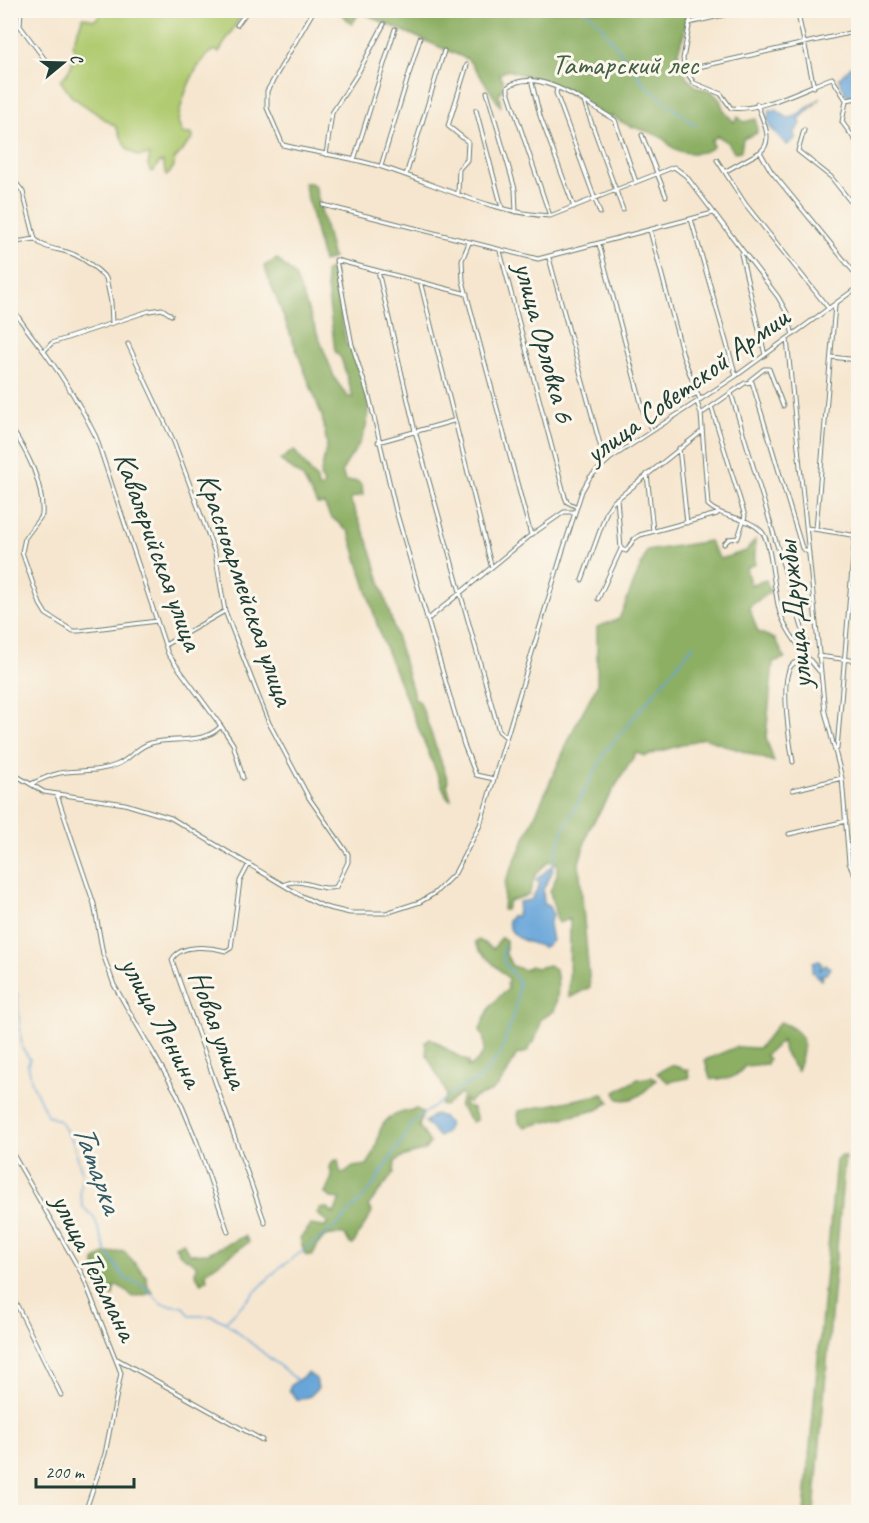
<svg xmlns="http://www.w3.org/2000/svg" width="869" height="1523" viewBox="0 0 869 1523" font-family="Caveat,sans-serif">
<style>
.green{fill:#b0cb71;stroke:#688452;stroke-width:1.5}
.forest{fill:#8caf63;stroke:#56764c;stroke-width:1.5}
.water{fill:#68a5d9;stroke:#447186;stroke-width:1.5}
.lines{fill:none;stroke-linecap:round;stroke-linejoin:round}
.stream{stroke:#68a5d9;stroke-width:1.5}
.minor-casing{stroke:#6a786a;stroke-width:5}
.minor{stroke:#fff;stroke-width:3}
.labels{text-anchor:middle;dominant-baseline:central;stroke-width:6;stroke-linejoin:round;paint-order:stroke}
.park-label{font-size:30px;fill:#436043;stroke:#fbf7ec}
.street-label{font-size:30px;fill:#1f3d34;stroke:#fbf7ec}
.water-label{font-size:32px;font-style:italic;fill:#355c66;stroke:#fbf7ec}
</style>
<rect width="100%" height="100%" fill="#fbf7ec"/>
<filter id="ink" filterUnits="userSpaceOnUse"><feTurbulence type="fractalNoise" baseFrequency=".0167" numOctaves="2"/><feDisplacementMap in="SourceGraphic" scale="12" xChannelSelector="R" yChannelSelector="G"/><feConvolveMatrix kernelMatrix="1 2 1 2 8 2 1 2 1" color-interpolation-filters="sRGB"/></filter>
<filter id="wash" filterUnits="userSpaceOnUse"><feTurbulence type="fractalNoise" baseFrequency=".008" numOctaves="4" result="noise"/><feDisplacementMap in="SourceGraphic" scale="24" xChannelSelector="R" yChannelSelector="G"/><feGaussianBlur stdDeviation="1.35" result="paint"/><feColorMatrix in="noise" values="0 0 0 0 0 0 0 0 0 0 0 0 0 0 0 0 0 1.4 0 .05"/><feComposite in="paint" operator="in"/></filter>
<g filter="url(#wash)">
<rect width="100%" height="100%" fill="#f6e6cf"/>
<path class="green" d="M100 11H244L219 52 214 50C195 61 181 99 178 122L183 134H192L193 138 174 160V166L169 174 166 175 163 162 159 163 153 172 150 171 148 165 150 155 138 156 127 149 116 127 71 96 60 80C70 73 73 62 75 50L72 45 83 17 94 20 99 17Z"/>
<path class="forest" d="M339 11H691L678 52 687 78 698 88 710 90 720 100 724 111 734 122 738 117 744 122 756 119 757 133 743 139 741 151 734 152 727 142 718 136 712 140 713 147C703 155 682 155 672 147 668 144 666 140 661 137 646 129 626 128 613 116L603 117 586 102 555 85 508 70 499 74 503 81V89L499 93 501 107C489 91 481 73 467 59L360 12 352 24Z
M304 183H311L315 186 333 258 323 262Z
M277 259 295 276 335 379 348 397H353L341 358 335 351 325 272 331 268 334 272 346 344 353 350C363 382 377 411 360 442 355 452 347 461 342 471L345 481H357L362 486 363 495 351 498V502L368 541 415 699 420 702 448 781 447 784 451 800 447 798 381 637 349 532 330 516 324 504H317L303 478 280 460 294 450 317 480 318 487 322 488 324 483 320 477 327 444 322 416 264 266Z
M755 540V564L746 568 751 585 766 580 770 592 749 607 758 632 775 639 785 658 773 662 766 738 774 762 704 738 645 756 636 753 589 829 579 863 590 987 569 998 570 919 558 923 550 892 557 875V863L549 861 535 875 529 895 509 901 506 910H503L505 883 575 726 597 685V627L619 619 647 551 709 541 720 559 746 551Z
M501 938 506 940V954L512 966 525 970 530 966 537 968 549 965 556 970C559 984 558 998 554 1011L540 1020 539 1031 527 1052 516 1055C510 1068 503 1085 490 1092 482 1096 474 1095 468 1103L465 1100 464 1106 473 1108 477 1120 472 1122 459 1106 463 1096 460 1094 445 1106 441 1105 446 1096 445 1090 427 1055 425 1042 430 1038C445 1047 455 1056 469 1062L468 1067C484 1060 489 1045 480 1030 487 1010 492 1002 508 989L507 983 509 979 479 950 475 942 479 940 493 949Z
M780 1022C809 1033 806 1046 797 1071L784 1052 782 1041 765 1055 769 1059 767 1064 745 1066C734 1080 727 1080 710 1079L705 1060 736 1047 759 1048Z
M671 1065 688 1070 689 1078 668 1082 657 1073Z
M652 1077 656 1080C644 1092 636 1103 618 1099L615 1092 638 1079Z
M603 1094 610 1102 597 1110 525 1127 519 1122 518 1111Z
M417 1109 423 1113 419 1126 430 1143 425 1150 402 1157 395 1162 394 1173 368 1206 372 1212C366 1224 359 1232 353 1245L350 1244 345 1235C320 1234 323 1236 312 1256L305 1255 300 1238 311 1225 324 1227 328 1224 317 1213 320 1208H328L334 1214 340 1199 331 1198 325 1193 332 1177 330 1167 333 1161 338 1160 340 1172 345 1173 353 1167 367 1165C388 1136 365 1118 417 1109Z
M841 1156H845L814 1512H804L836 1160Z
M245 1236 249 1242 206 1272 207 1280 201 1283 195 1274 196 1265 180 1254 175 1246 183 1242 189 1254 208 1253Z
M124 1251 146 1276 148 1286 153 1293 133 1297 119 1286 114 1287 113 1296C99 1288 94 1275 95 1260L104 1254Z"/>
<path class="water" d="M851 66 858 68V93L853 97 846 95 839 79Z
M821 98 799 119 801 124 794 133 796 138 787 145 770 127 767 119 770 110H776L788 118 794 117Z
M553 865 552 872 543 890 544 904 548 905 553 915 549 924 552 941 544 947C530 943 509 939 508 921L512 916H517L519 902 531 900 540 884 536 880Z
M819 960 822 965 819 971 826 965 830 968 826 974 820 975 823 977 821 980 812 972 813 962Z
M435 1114 443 1117 449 1124 445 1133 439 1137 425 1122Z
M308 1373 316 1379 318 1388 310 1396 298 1400 289 1390 291 1385Z"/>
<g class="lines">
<path class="stream" d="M584 10 600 24 645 85 696 126
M552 867 563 830 606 751 694 645
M10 982 17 994 22 1048 30 1059 28 1064 32 1083 47 1115 60 1121 73 1142 82 1173 80 1192 83 1207 94 1217 106 1251 125 1279 143 1285 162 1304 184 1307 190 1316H212L225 1322 297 1380
M225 1322 278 1269 337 1226 373 1186 414 1121 461 1087 481 1078 501 1053 516 1007 519 982 503 961V946"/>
</g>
</g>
<g filter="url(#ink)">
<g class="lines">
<g class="minor-casing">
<path id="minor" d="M21 10 20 26 49 65
M314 10 267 91V108L283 145C316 153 350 157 382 167 437 184 491 213 550 216L674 167 686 176 778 297 787 313 793 335
M692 10 683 59 685 70 694 83 721 94 731 108C761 112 804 88 832 78L846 100
M797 10 814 87
M10 14 13 10
M689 23 746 10
M237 25 248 10
M685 70 858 31
M531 79 540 116 574 207
M557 88 556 93 600 213
M487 92 515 189 516 212
M846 100 858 98
M846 101 842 122 858 144
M584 102 623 210
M757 104C762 119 775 141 760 152L771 171 858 277
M476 110 502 208
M804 130 798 151 831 177 858 211
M642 135 666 196
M326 155 332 113 358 73 384 24
M354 160 395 29
M717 160 746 205 829 309
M381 166 420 38
M726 171 760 152
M10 175 23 192 35 239C46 251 61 248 75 255 86 260 97 269 106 278L111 302 112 323
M406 175 444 51
M458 194 459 169 467 160 468 142 448 126 467 65
M323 205 538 259 713 213
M550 216 508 91V87C536 65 589 105 615 120L636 182
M691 219 736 376
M650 230 684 359 700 400
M10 243 35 239
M469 243 462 260 463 281 531 535
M599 244 644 414 652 431
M500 251 565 497 567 502 577 507
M743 253 741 254 765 355
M549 258 601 448 611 458
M378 271 415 431 499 731 506 737
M420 281 491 565
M467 294 336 260 352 345 370 400 396 511 464 745 476 775 494 779
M10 304C21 323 33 337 45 353 65 380 82 408 96 437L168 654 221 726C204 745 173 737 151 743 136 747 130 760 116 765 99 772 83 770 66 772 53 773 42 779 31 784
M787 339 825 712 842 778 849 863 858 882
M128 344 174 442 215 553 225 611 269 723 309 798 348 854V862L336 887C319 892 303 877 285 884
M44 351 52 343 149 311 162 309 171 315
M831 357 858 360
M750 380 764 369H769L783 406
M731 393 807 644 804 652
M678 402 696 394
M697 402 701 414 708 505C723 519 748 516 762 532 772 543 774 595 780 613 788 635 805 654 819 671
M712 409 745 516 738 538 729 539 724 544
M701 414 745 383 752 382 802 548 809 553
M10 426C27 452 44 483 42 515L25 538 22 552 40 604 46 614 73 631H79L157 621
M378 442 453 421
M679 448 687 523
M647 474 653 531
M617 498 621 549
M807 528 858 536
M816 529 835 305
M621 549 626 551 634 539 640 535 717 514
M582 580 607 511 612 503 701 432
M598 599 621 549
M427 620 531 535 564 512H575
M165 645 225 611
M818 656 858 661
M221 726 233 744 243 778
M837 749 858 497
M793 762C790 744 779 678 792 665 796 660 804 662 808 658
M10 772 44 792 125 804 171 818 300 895 325 907 350 913H386L420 902 435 893 455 873 480 825 563 550 582 491 590 477 611 458 736 376 858 287
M793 790 842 778
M57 795 94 904 103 954 114 985 177 1094 197 1142 228 1232
M789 834 846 821
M249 864 240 881 231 948 226 951C212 947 180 943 172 960L265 1223
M10 1149 82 1274 121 1373 105 1454 85 1512
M10 1291 61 1395
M117 1359 262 1440"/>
</g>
<use href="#minor" class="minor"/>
</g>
</g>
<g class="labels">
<g class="park-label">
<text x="625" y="64">Татарский лес</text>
</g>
<g class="street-label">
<text transform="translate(545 342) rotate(75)">улица Орловка 6</text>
<text transform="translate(687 385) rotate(-36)">улица Советской Армии</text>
<text transform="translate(159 551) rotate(70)">Кавалерийская улица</text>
<text transform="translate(246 589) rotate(71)">Красноармейская улица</text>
<text transform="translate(794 615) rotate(-96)">улица Дружбы</text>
<text transform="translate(162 1022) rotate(62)">улица Ленина</text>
<text transform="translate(219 1029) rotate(70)">Новая улица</text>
<text transform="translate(95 1267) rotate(64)">улица Тельмана</text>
</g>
<g class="water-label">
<text transform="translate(98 1168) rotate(70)">Татарка</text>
</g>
</g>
<rect width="869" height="1523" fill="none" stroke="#fbf7ec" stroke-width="36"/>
<g transform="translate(63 63) rotate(71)" stroke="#fbf7ec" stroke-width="4.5" paint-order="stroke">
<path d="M0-4.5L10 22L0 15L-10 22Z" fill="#1f3d34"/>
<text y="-9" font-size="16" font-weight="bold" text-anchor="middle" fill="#1f3d34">С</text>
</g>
<path d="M36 1478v9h98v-9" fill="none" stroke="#1f3d34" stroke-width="3"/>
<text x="45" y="1478" font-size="18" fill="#1f3d34" stroke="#fbf7ec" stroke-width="4.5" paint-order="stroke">200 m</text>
</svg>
